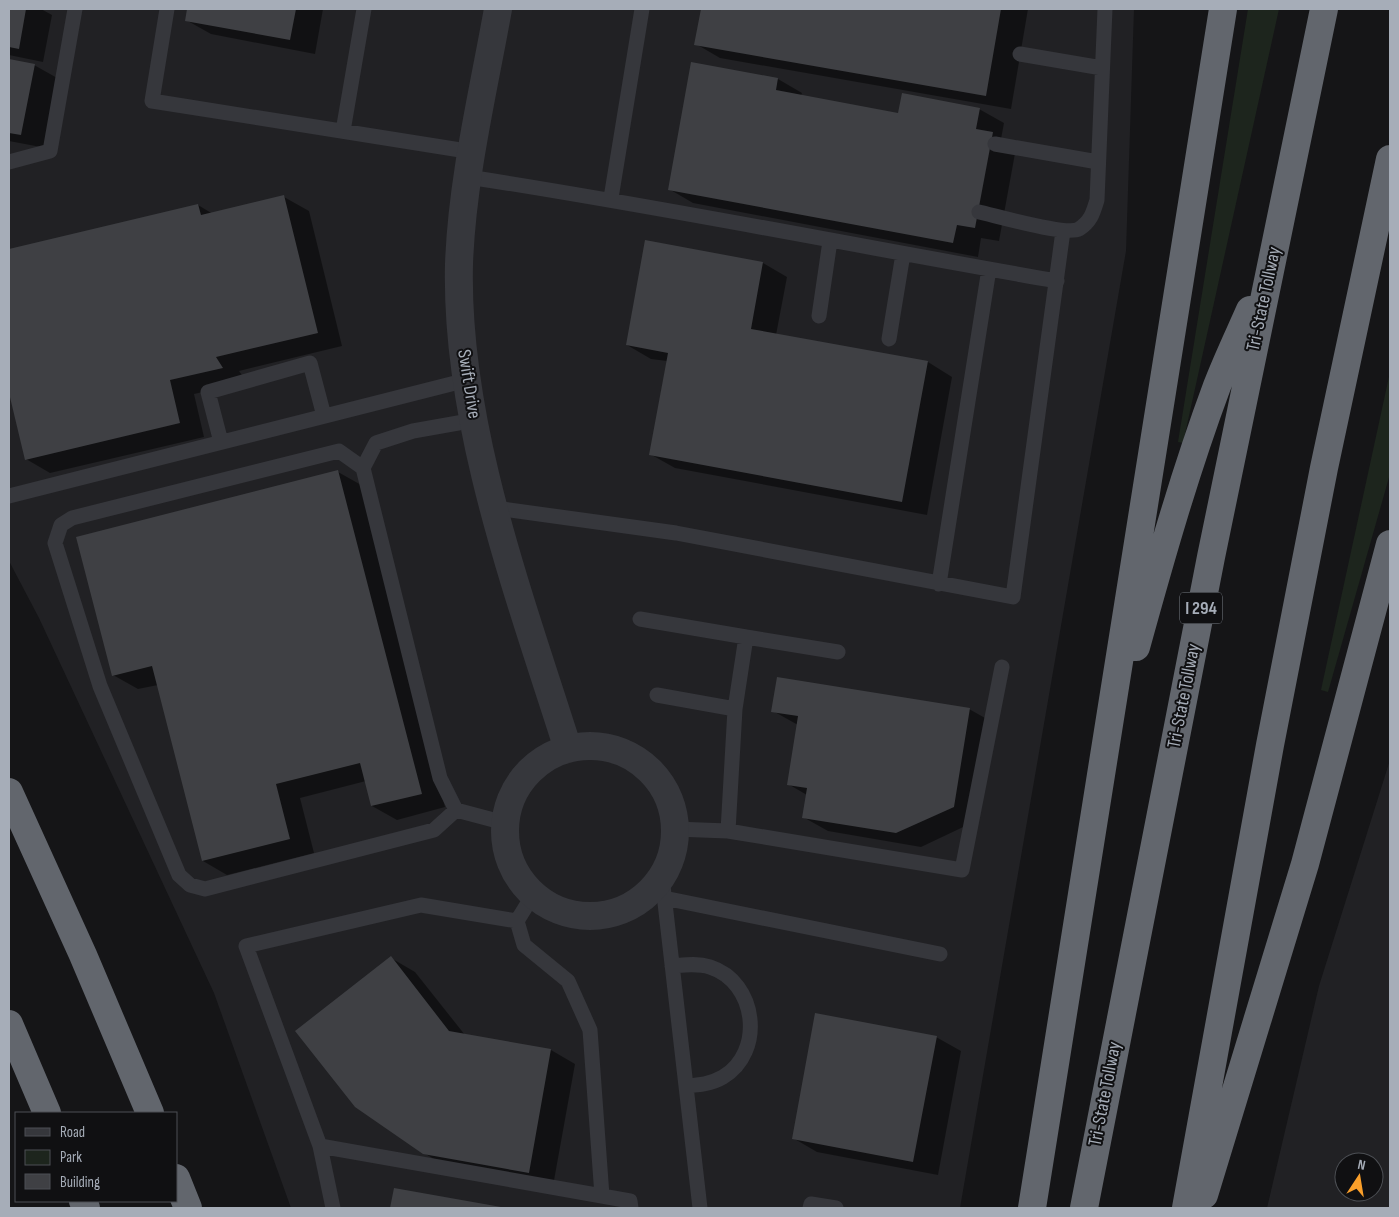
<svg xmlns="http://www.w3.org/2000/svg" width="1399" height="1217" viewBox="0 0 1399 1217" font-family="'Sofia Sans Condensed',sans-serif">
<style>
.built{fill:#212124;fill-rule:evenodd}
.green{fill:#1d251d}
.shadow{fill:#0007}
.building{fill:#3f4044}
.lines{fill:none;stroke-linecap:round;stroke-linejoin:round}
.lane{stroke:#36373c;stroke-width:15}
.street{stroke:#36373c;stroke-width:28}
.highway{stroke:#62666d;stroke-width:28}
.labels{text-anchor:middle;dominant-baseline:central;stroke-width:4;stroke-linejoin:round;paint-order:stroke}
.shield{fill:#101012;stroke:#797e86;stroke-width:1}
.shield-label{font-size:18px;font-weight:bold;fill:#a6adb8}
.street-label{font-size:19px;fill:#a6adb8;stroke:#101012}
</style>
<rect width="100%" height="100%" fill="#151517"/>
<path class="built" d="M9 9H1134L1126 251 960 1208H291L214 993 39 618 9 561Z
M1390 760V1208H1267L1319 986ZM1344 1162H1374V1192H1344Z"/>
<path class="green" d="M1248 9H1279L1183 443 1178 442Z
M1390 372V474L1328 692 1321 690Z"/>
<path class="shadow" d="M9 9H41L52 15 43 62 9 55Z
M189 9H323L315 54 211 34 186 20Z
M702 9H1028L1011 109 720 58 696 44Z
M9 61 34 65 59 79 46 148 9 141Z
M778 79 802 93 801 96 899 114 979 109 1004 123 1001 139 1016 148 999 241 981 238 978 257 693 203 669 189Z
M284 197 309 211 342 346 239 371 247 382 194 394 204 437 50 473 26 459 9 388V250L198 205 213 214Z
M763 263 787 277 776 335 928 362 952 377 927 515 675 468 650 454 667 361 651 359 627 345Z
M338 472 363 486 445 807 397 820 372 806 366 781 300 798 314 853 227 875 203 861 158 685 138 689 113 675Z
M969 709 994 723 978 820 921 847 828 831 803 817 807 795 788 784 798 725 773 711Z
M391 958 415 972 465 1035 551 1050 575 1064 553 1186 449 1168 424 1153Z
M936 1037 961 1051 938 1175 817 1152 793 1138Z
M395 1189 500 1208H391Z"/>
<path class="building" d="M9 9H26L19 49 9 47Z
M187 9H296L290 40 185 21Z
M701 9H1001L986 96 694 45Z
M9 59 35 64 21 135 9 133Z
M691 62 778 78 776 90 898 113 902 93 980 108 976 129 993 132 975 228 957 225 953 243 668 190Z
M284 195 318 333 216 357 223 368 170 380 180 423 25 460 9 393V249L198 204 201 215Z
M645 240 763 262 751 329 928 361 902 502 649 455 668 353 626 345Z
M338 470 422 794 371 806 360 763 276 784 290 839 202 861 152 666 112 676 76 537Z
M777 677 970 708 954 807 896 833 802 818 807 788 787 785 798 716 771 712Z
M391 956 449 1031 551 1049 529 1173 423 1154 355 1107 295 1031Z
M815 1013 937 1036 913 1162 792 1139Z
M394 1188 501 1207V1208H390Z"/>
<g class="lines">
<path class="lane" d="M167 9 152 101 473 152
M1020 54 1102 68
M343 131 364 9
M995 144 1098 162
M9 162 50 151 75 9
M468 177C665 207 860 247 1057 281
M611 198 642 9
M979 212C997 216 1066 236 1079 229 1091 221 1093 213 1097 200L1105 9
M819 316 830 241
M889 339 903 254
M475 420 413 431 376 443 363 468 440 778 456 810 505 823
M221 442 208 392 310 363 324 416
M363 468 339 451 72 518 61 525 55 543 100 686 179 875 190 885 205 889 434 830 456 810
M9 496 467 380
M495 508 676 533 1013 597 1063 231
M939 584 989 269
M640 619 746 637 735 709 728 831
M746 637 838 652
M657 695 735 709
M675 829 728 831 962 870 1002 667
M662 877 700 1208
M664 898 940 954
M517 921 421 905 246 946 320 1146 602 1196 590 1030 568 981 524 945 517 921 533 895
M672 966C685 965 697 963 710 967 757 982 765 1052 723 1077 711 1084 699 1085 686 1086
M320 1146 333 1208
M602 1196 630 1201 631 1208
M810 1208 811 1204 836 1208"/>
<path class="street" d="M498 9C483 93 462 179 459 264 455 425 520 597 568 749
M505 831a85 85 0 1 1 170 0a85 85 0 1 1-170 0Z"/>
<path class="highway" d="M1136 647C1160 560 1185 472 1217 386 1227 360 1239 335 1250 310
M9 792 83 955 150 1113
M9 1024 47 1113
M176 1178 188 1208
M1204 1195 1305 864 1390 544
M83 1201 86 1208
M1032 1208 1223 9
M1084 1208 1211 557 1324 9
M1186 1208 1270 745 1324 468 1390 159"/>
</g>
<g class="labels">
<rect class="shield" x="1180" y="592.5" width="42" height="31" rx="4"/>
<g class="shield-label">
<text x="1201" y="608">I 294</text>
</g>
<g class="street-label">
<text transform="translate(1264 299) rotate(-78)">Tri-State Tollway</text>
<text transform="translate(469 384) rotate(81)">Swift Drive</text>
<text transform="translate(1184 696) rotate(-79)">Tri-State Tollway</text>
<text transform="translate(1105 1094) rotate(-79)">Tri-State Tollway</text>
</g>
</g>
<rect width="1399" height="1217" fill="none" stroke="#a6adb8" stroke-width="20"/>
<rect x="15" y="1112" width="162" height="90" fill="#101012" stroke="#4c4f54"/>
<rect x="25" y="1128" width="25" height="8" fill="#36373c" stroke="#4c4f54"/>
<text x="60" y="1137" font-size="15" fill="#a6adb8">Road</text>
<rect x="25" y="1150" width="25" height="15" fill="#1d251d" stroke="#4c4f54"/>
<text x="60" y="1162" font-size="15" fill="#a6adb8">Park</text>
<rect x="25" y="1174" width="25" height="15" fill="#3f4044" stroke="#4c4f54"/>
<text x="60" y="1187" font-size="15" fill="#a6adb8">Building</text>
<g transform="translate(1359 1177) rotate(12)"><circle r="24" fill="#101012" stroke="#4c4f54"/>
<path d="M0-4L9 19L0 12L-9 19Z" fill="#fa9f2a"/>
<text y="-8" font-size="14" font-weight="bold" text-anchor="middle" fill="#a6adb8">N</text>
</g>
</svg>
